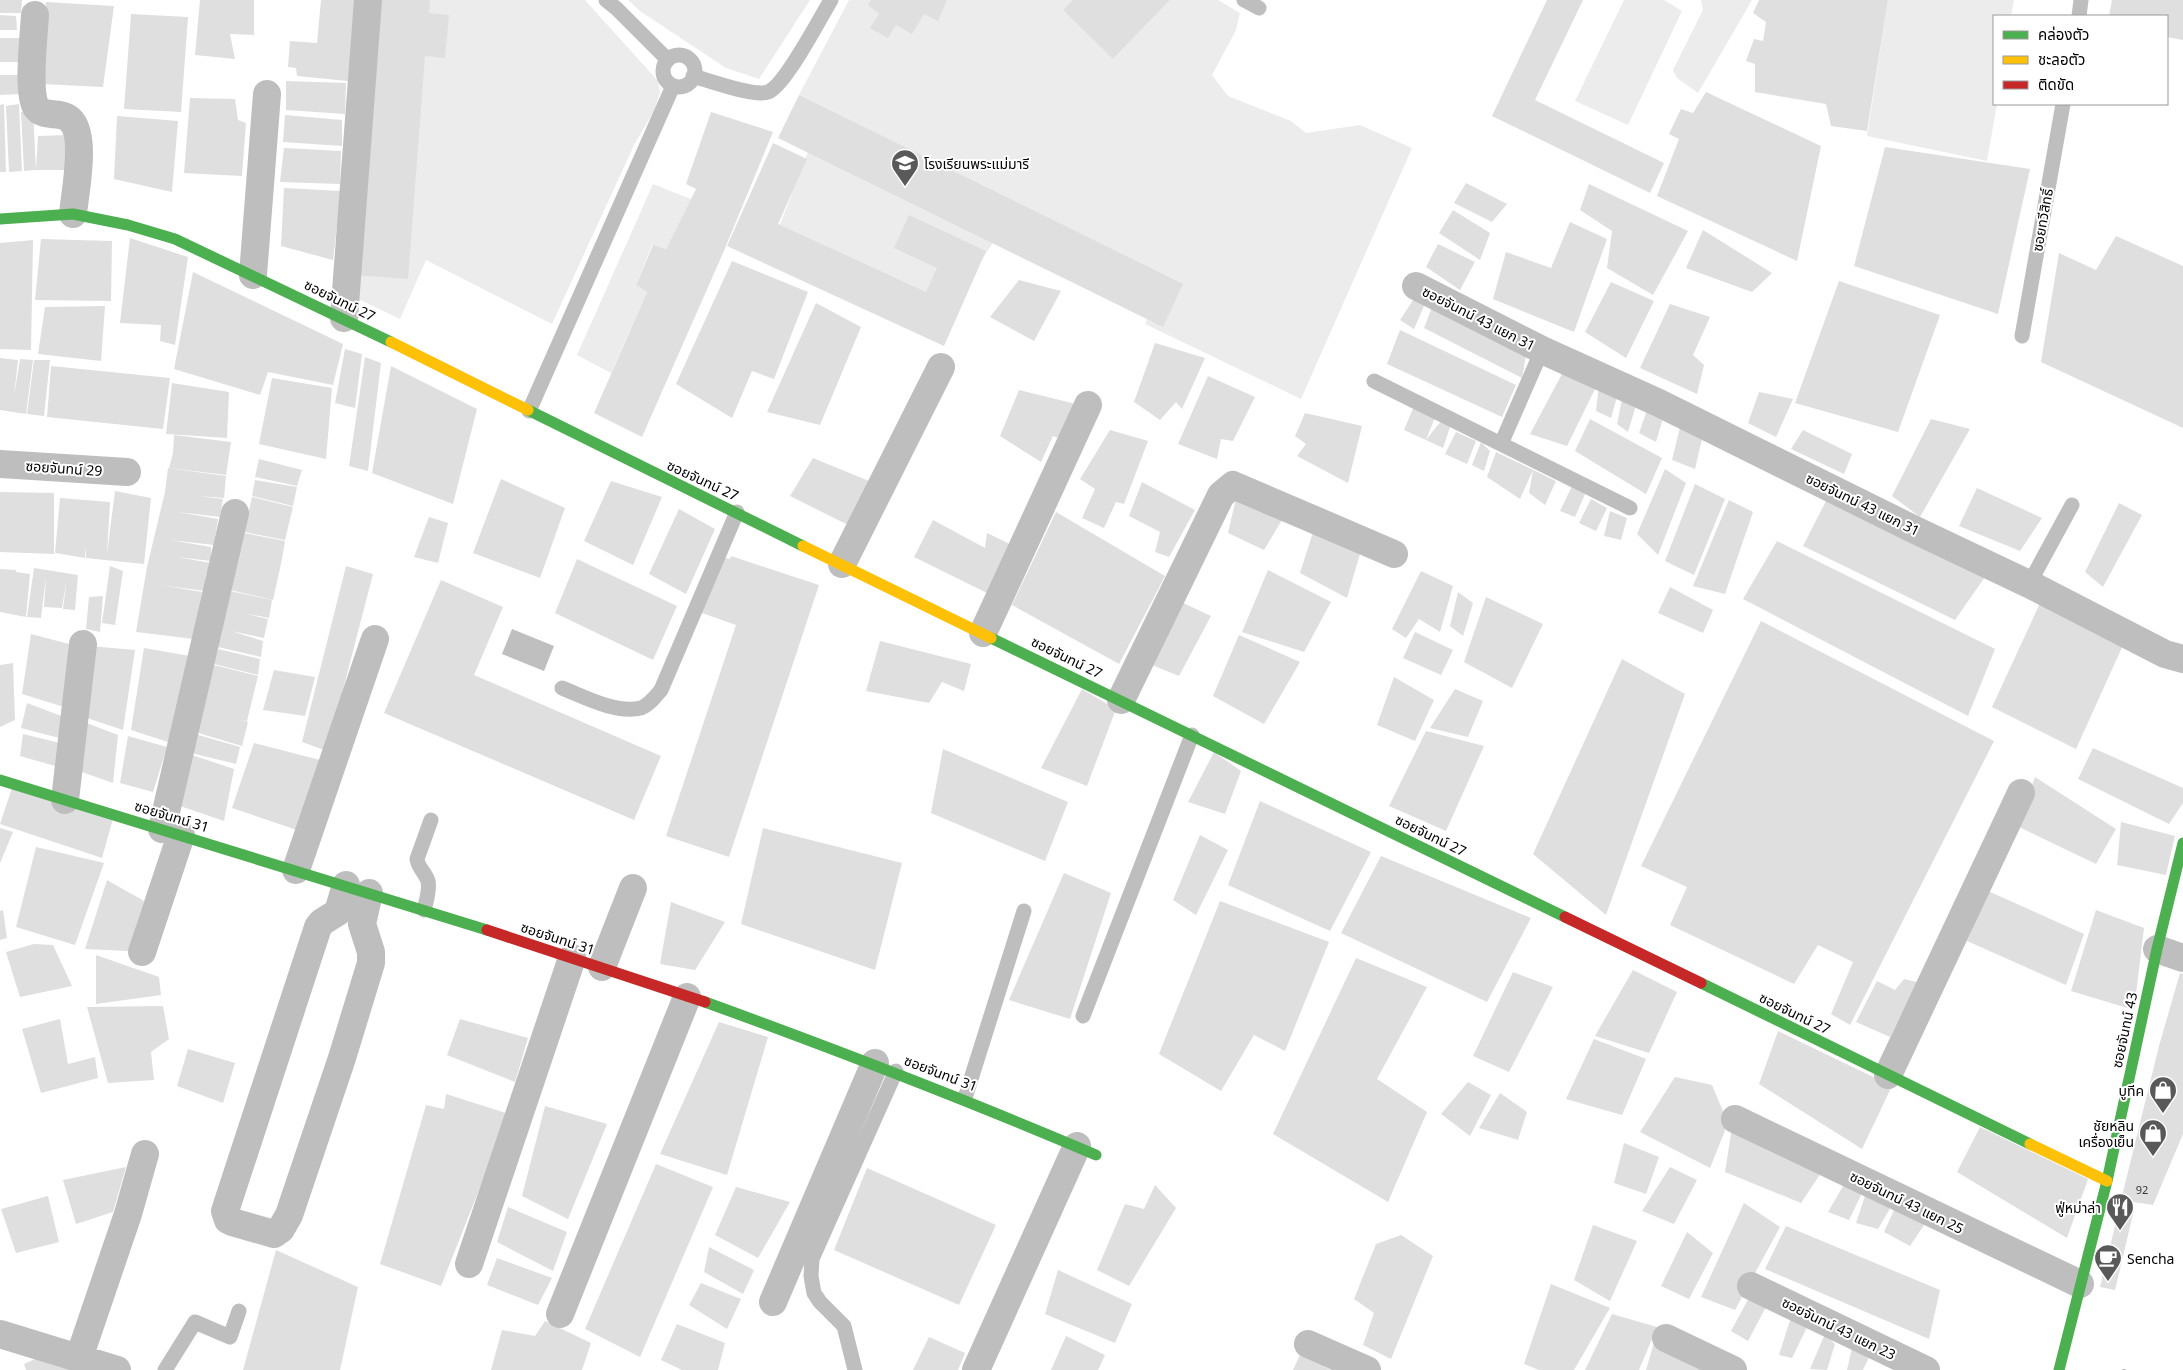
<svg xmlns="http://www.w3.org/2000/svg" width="2183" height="1370" viewBox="0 0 2183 1370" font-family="'Noto Sans','Noto Sans Thai',sans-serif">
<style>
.green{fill:#ececec}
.water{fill:#bfbfbf}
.building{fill:#dfdfdf}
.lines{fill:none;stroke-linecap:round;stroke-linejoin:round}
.path{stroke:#b9b9b9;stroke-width:3;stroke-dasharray:1 2.5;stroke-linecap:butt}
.lane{stroke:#bebebe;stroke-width:15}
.street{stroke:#bebebe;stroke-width:28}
.fast{stroke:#4caf50;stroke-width:11}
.slow{stroke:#ffc107;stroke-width:11}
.jam{stroke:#c62828;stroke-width:11}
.labels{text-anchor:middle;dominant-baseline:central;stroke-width:4;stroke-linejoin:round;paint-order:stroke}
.number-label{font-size:11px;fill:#383838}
.poi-label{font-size:14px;fill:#000;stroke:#fff;text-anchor:end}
.street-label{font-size:14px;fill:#000;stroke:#fff}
</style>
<rect width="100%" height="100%" fill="#fff"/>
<path class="green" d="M373 0H585L658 81 660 93 654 111 635 143 552 324 426 260 400 319 350 295Z
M628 0H810L759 79 726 68 640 11Z
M849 0H1073L1113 59 1170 0H1218L1240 13 1236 30 1212 75 1228 96 1291 121 1306 133 1360 125 1412 148 1301 399 1145 324 1162 285 799 95Z
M1624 0H1664L1682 11 1628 125 1575 101Z
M1701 0H1752L1698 93 1677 78 1673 70 1703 10Z
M1888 0H2014L2011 16H1994V104H1997L1987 161 1867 136Z
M811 144 999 234 941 320 776 235Z
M653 184 691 199 666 249 652 245 636 285 647 292 611 373 577 355Z"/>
<path class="water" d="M512 629 554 646 544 671 502 654Z"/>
<path class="building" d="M0 0H22L21 13H0Z
M200 0H254V35L230 34 235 59 195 55Z
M321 0H356L348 81 297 76 296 68 288 67 290 41 317 43Z
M374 0H430L429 13 449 15 445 58 425 56 408 279 354 275Z
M871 0H947L938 21 924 14 912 34 896 25 888 38 870 28 879 14 868 5Z
M1073 0H1170L1113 59 1063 10Z
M1547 0H1583L1535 100 1664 163 1650 193 1492 116Z
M1759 0H1888L1867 131 1831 126 1826 104 1755 92V64L1746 61 1754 39 1763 41 1766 22 1753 13Z
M2112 0H2183V40L2167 37V16H2109Z
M46 2 114 6 103 87 41 84Z
M131 14 188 17 181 112 124 109Z
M0 15 16 16 17 30H0Z
M0 38H20V62H0Z
M0 75H20L21 94 0 95Z
M286 81 346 83 345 114 286 110Z
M1706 92 1821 146 1797 261 1657 196 1679 139 1669 134 1681 109 1693 113Z
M799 95 1183 284 1163 327 778 138Z
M190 98 235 99 238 120 246 123 242 176 184 173Z
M4 104 6 172H0V105Z
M19 104 22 171 9 172 6 106Z
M33 111 36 170 24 171 21 112Z
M711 112 773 132 723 253 642 437 594 413 647 292 636 285 653 245 666 249 696 189 686 184Z
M285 115 342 120V146L283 142Z
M117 116 178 121 172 192 114 179Z
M68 135 70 170H36L38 136Z
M773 143 807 159 778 224 926 292 937 268 894 248 909 215 986 251 944 346 727 246Z
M1885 147 2030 169 1998 314 1854 266Z
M284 148 341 151 340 184 280 182Z
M1466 183 1507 204 1492 222 1454 203Z
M1589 184 1688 231 1653 295 1607 268 1612 231 1580 210Z
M284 188 341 191 333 260 281 246Z
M1453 210 1490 233 1480 260 1439 233Z
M1570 222 1607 239 1574 332 1493 299 1506 252 1551 268Z
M1703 230 1772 273 1752 292 1686 268Z
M2116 236 2183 266V428L2041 362 2059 253 2096 270Z
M130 238 188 257 175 345 160 341 161 325 120 323Z
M41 239 112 241 111 301 35 300Z
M33 240 31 350 0 349V243Z
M1438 244 1475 262 1460 290 1426 267Z
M732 261 808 292 774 379 752 371 732 418 676 384Z
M193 272 343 344 333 385 268 372 260 395 174 369Z
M1019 280 1061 291 1034 341 990 317Z
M1839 281 1940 315 1898 432 1795 403Z
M1611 282 1654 301 1626 358 1585 332Z
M1417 294 1428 297 1414 329 1400 320Z
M816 303 861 327 820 425 767 412Z
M1670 304 1710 317 1693 355 1704 365 1697 394 1640 368Z
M105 306 101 361 38 354 45 307Z
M1432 307 1527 349 1522 378 1424 328Z
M1400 330 1516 385 1502 417 1387 364Z
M1155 343 1205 358 1182 409 1176 402 1160 420 1134 402Z
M345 349 362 354 355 408 335 403Z
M365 357 381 363 368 471 349 466Z
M0 358 18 360 14 396 20 359 33 360 26 414 0 410Z
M34 360H50L44 416 27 414Z
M51 366 170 378 163 429 47 417Z
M391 366 477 409 453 504 372 473Z
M1564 370 1598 383 1567 446 1530 434Z
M1208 376 1255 397 1233 441 1221 439 1217 459 1178 444Z
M272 378 332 388 326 459 259 444Z
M172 383 229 392 227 438 166 434Z
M1599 385 1618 393 1611 418 1596 411Z
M1019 390 1076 404 1063 440 1053 436 1041 462 1000 436Z
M1759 392 1793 399 1776 437 1748 423Z
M1623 394 1637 402 1628 432 1617 424Z
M1414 406 1436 415 1426 440 1404 430Z
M1648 407 1664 415 1656 442 1639 433Z
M1305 413 1362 426 1348 483 1297 456 1306 444 1295 436Z
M1590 419 1662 458 1646 494 1575 451Z
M1931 419 1970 429 1920 517 1892 496Z
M1441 421 1450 427 1443 448 1426 440Z
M1681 423 1703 435 1695 469 1672 460Z
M1110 430 1148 441 1124 504 1116 502 1104 528 1082 518 1095 489 1080 479Z
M1803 430 1852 454 1844 474 1791 449Z
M1456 432 1476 441 1467 464 1445 454Z
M174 435 231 442 226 475 169 468 173 453Z
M1481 442 1490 451 1484 471 1472 465Z
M1496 452 1556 481 1545 505 1529 493 1533 470 1520 499 1487 477Z
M813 458 869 481 848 525 790 496Z
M259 459 302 470 297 486 255 477Z
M168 468 226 476 224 498 198 496 223 499 220 517 178 512 218 519 214 545 170 540 211 547V561L177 557 211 563 208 574H206L205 591 161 585 202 592 194 639 136 632 147 567 165 492Z
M1665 469 1686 483 1658 555 1637 534Z
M501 479 565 508 540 578 473 553Z
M255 480 297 487 293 506 252 496Z
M611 481 662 497 633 565 584 541Z
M1142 482 1195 510 1169 557 1155 552 1160 532 1129 516Z
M1695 484 1725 499 1694 575 1665 561Z
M1572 486 1585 494 1575 517 1560 511Z
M1977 488 2042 518 2020 551 1959 526Z
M115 491 151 498 144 564 86 558V545L85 558 55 553 60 498 110 502 107 554Z
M0 492 54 493V554L0 552Z
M1237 494 1285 515 1264 550 1228 533Z
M252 497 293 507 285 540 244 532Z
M1591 499 1607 508 1596 531 1579 523Z
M1827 499 1987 574 1955 620 1803 546Z
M1729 500 1753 512 1725 594 1693 586Z
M2119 503 2142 515 2103 587 2085 572Z
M679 509 715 529 686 594 649 574Z
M1610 511 1627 518 1621 540 1604 536Z
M1056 512 1165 576 1119 664 1012 605Z
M429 517 448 523 438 563 414 557Z
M933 520 985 548 987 533 1016 547 987 593 914 557Z
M1314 529 1360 554 1347 598 1300 573Z
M244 533 285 541 282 559 241 549Z
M1777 541 1995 649 1968 716 1743 599Z
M240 549 282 559 273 600 230 590Z
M731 556 819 585 729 857 666 836 736 625 702 613 721 557 730 559Z
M577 559 677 606 653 660 555 613Z
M110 566 123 571 115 625 102 623Z
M346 566 373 574 327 751 302 742Z
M34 568 78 575 75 610 63 609 67 577 62 608 44 607 46 576 41 618 27 617Z
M0 569 16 570V572L30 574 26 617 0 612Z
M1268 570 1331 602 1304 652 1242 632Z
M1421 571 1453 586 1440 632 1419 619 1406 638 1392 629Z
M441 580 503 607 474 675 661 756 634 820 384 713Z
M1670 587 1713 610 1703 633 1658 613Z
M230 591 272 600 269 618 243 613 268 619 264 638 231 631 263 641 261 657 218 647Z
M1458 592 1473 603 1463 636 1450 626Z
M103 596 100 632 86 629 89 597Z
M1486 597 1543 624 1512 688 1464 662Z
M1179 601 1211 616 1179 676 1152 665Z
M2041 601 2124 643 2076 749 1992 707Z
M1761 621 1994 741 1850 1025 1831 1014 1853 962 1818 945 1794 984 1670 925 1687 887 1641 866Z
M1415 632 1453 650 1441 675 1403 658Z
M31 634 69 644 64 707 22 694Z
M1239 635 1300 662 1264 724 1213 696Z
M880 641 971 664 964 691 942 682 929 703 866 691Z
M90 646 135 650 123 730 81 716Z
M144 648 190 656 171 743 131 730Z
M218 649 260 659 258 675 214 664Z
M1622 659 1685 694 1606 915 1533 854Z
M13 663 15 720 0 727V665Z
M214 665 258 676 247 721 241 720 248 722 242 746 195 732Z
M274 670 315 677 305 716 263 710Z
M1394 677 1434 700 1415 741 1377 725Z
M1082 689 1116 709 1087 786 1041 768Z
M1455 689 1483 701 1468 737 1430 728Z
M27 703 64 717 63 739 21 728Z
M84 722 118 735 113 783 79 771Z
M1426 731 1484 746 1446 831 1389 806Z
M23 734 64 744 62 768 20 756Z
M195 734 240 747 236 764 191 753Z
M128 736 167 747 153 792 120 783Z
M254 743 320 760 297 830 232 808Z
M2093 748 2183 788V803L2169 824 2078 779Z
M943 749 1068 802 1045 861 931 813Z
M1214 752 1241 771 1225 814 1188 802Z
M192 755 234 769 224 821 180 806Z
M2035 777 2116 829 2096 864 2017 826Z
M13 785 114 815 102 858 0 824Z
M1260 801 1371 852 1330 931 1228 885Z
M2121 822 2175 836 2166 875 2117 865Z
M0 828 13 832 0 863Z
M763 828 902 863 875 970 741 924Z
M1200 835 1228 850 1196 915 1173 900Z
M36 847 104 863 75 945 16 927Z
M1381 856 1531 918 1487 1002 1341 933Z
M1064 873 1111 893 1070 1019 1009 1000Z
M107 880 144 901 128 951 85 949Z
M1988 891 2084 934 2066 985 1967 941Z
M1220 901 1329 942 1285 1051 1254 1035 1221 1091 1159 1054Z
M671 902 725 922 695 970 660 964Z
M3 910 7 938 0 940V911Z
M2096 910 2144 928 2134 1010 2071 991Z
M34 944 53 945 72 986 20 997 6 952Z
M96 955 159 977 161 995 96 1004Z
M1356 958 1427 987 1377 1079 1427 1112 1388 1202 1273 1134Z
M1633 970 1677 992 1649 1053 1595 1036Z
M1513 972 1553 987 1509 1072 1473 1056Z
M2180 973 2183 974V1134L2153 1205 2121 1200 2159 1046Z
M1904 979 1917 982 1890 1037 1856 1022 1877 981 1895 990Z
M163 1006 169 1039 151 1052 154 1080 108 1083 87 1007Z
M60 1019 68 1064 95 1057 98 1078 41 1093 22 1029Z
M460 1019 528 1038 515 1082 447 1055Z
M719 1022 768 1037 727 1175 660 1154Z
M1778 1031 1892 1086 1862 1149 1759 1084Z
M1594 1039 1646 1059 1622 1115 1566 1099Z
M188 1049 235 1063 223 1103 177 1086Z
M1675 1077 1712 1085 1728 1123 1710 1168 1640 1132Z
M1468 1082 1491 1095 1470 1136 1441 1114Z
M1500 1093 1527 1112 1518 1140 1479 1128Z
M446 1094 509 1114 441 1286 380 1264 426 1105 444 1109Z
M545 1106 607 1124 568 1219 522 1196Z
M1732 1127 1823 1170 1801 1203 1725 1172Z
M1980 1127 2088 1179 2067 1238 1957 1172Z
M1624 1143 1659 1157 1646 1194 1614 1183Z
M656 1164 713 1187 640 1357 585 1329Z
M126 1167 113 1212 76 1224 63 1180Z
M1670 1167 1697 1180 1674 1224 1642 1211Z
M867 1168 996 1225 959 1305 834 1250Z
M1846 1181 1863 1191 1849 1220 1828 1212Z
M1155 1185 1176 1208 1129 1286 1097 1270 1125 1204 1144 1209Z
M736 1187 790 1202 758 1258 715 1235Z
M1866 1193 1892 1205 1878 1229 1856 1223Z
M48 1196 59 1242 16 1253 1 1209Z
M1744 1203 1780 1227 1735 1310 1701 1297Z
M2120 1206 2134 1210 2115 1290 2100 1287Z
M508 1207 567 1232 553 1271 497 1242Z
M1895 1208 1928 1219 1910 1246 1884 1232Z
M1593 1225 1637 1241 1610 1301 1574 1280Z
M1786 1226 1940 1290 1929 1339 1765 1269Z
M1687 1232 1713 1253 1689 1299 1661 1286Z
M1401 1235 1433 1256 1391 1359 1363 1345 1374 1313 1354 1299 1376 1244Z
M709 1247 754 1270 743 1294 704 1272Z
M276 1250 358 1287 340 1370H243Z
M497 1258 552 1278 538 1305 487 1285Z
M1058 1270 1132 1304 1115 1343 1045 1314Z
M701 1283 741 1299 727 1329 689 1305Z
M1551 1284 1610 1308 1574 1370H1539L1524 1364Z
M1751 1294 1768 1303 1748 1341 1731 1331Z
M1612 1314 1657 1327 1639 1370H1585Z
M1791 1317 1811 1319 1792 1358 1779 1355Z
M545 1321 591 1343 582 1370H491L502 1330 535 1336Z
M677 1324 725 1343 718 1370H682L661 1360Z
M1825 1334 1835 1344 1827 1370 1810 1369Z
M1066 1336 1105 1355 1098 1370H1051Z
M929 1337 965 1353 958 1370H913Z
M1655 1339 1718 1370H1646Z
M1853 1343 1870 1355 1863 1370H1847Z
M44 1355 86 1370H26L24 1364Z
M1300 1355 1331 1370H1293Z"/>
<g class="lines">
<path class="path" d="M2124 1370V1367"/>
<path class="lane" d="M606 0 617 9 668 60
M1244 0 1259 8
M2079 16 2081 0
M663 71a16 16 0 1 1 32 0a16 16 0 1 1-32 0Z
M693 76C710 81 754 97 768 92 785 86 820 18 831 0
M2022 336 2063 104
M1374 381 1630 508
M529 411 673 86
M1501 444 1542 350
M2029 584 2072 505
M562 688C585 697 616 714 641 708 649 705 655 697 661 690L737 512
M424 910C426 902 430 890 428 881 425 872 418 868 417 859L431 820
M1083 1016 1192 735
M965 1098 1024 911
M165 1370 195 1322 230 1337 239 1311
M855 1370 844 1326 820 1302 814 1293 811 1276 812 1259 896 1071"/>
<path class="street" d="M35 15C34 34 27 91 36 107 43 118 59 111 68 118 88 131 75 192 73 214
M253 275 267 94
M1416 286 1542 350 1659 403 1915 530 2029 584 2165 654 2183 659
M344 318 368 0
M0 464 127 472
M842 564 941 367
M983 633 1088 405
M1121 700 1221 495 1233 485 1394 554
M65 800 83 644
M162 829 235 513
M296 870 375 639
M346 885 338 912 322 922 318 927 225 1211 228 1220 232 1222 274 1234 281 1229 289 1215 342 1058 371 963V952L362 924 369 893
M2157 949 2183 958
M142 952 181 835
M602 967 633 888
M1888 1075 2021 793
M1735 1119 2080 1284
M469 1264 572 958
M1751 1286 1926 1370
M773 1302 875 1063
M560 1314 687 997
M0 1334 117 1370
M1666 1338 1733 1370
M1308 1344 1367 1370
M79 1358 128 1214 145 1154
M976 1370 1077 1146"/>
<path class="fast" d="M0 219 73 214 128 225 175 239 391 342
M528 410 803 546
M991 638 1565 917
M0 780 487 930
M1701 983 2030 1144
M705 1002C837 1050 967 1100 1096 1155
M2059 1370 2107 1181 2157 949 2183 843"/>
<path class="slow" d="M391 342 528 410
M803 546 991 638
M2030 1144 2107 1181"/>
<path class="jam" d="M1565 917 1701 983
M487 930 705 1002"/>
</g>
<defs>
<g id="school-pin" transform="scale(1.4375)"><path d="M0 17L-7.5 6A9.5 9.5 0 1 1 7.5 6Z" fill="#595959" stroke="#fff"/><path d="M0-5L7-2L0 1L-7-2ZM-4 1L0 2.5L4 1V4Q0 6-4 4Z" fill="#fff"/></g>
<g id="shop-pin" transform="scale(1.4375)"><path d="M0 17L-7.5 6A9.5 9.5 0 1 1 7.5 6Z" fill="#595959" stroke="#fff"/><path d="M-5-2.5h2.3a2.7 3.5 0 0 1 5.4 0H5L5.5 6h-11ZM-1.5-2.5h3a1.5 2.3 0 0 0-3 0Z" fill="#fff"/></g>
<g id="restaurant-pin" transform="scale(1.4375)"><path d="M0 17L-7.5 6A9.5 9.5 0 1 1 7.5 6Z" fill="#595959" stroke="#fff"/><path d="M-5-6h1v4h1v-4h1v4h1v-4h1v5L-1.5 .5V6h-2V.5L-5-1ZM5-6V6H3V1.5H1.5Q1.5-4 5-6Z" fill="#fff"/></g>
<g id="cafe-pin" transform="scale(1.4375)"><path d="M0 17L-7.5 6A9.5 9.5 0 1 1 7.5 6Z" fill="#595959" stroke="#fff"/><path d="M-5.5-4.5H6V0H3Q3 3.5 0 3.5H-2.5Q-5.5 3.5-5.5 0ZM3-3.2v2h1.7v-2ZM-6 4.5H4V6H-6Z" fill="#fff"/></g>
</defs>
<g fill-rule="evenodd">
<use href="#school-pin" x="905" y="163"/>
<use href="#shop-pin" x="2163" y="1090"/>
<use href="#shop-pin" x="2153" y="1133"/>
<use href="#restaurant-pin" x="2120" y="1207"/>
<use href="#cafe-pin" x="2108" y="1258"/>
</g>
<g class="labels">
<g class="number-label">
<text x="2142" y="1189">92</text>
</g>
<g class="poi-label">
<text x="924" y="163" text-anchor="start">โรงเรียนพระแม่มารี</text>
<text x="2144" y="1090">บูทีค</text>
<text x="2134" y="1125">ชัยหลิน<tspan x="2134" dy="16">เครื่องเย็น</tspan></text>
<text x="2101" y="1207">ฟู่หม่าล่า</text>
<text x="2127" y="1258" text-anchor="start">Sencha</text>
</g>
<g class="street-label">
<text transform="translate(2042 220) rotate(-80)">ซอยทวีสิทธิ์</text>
<text transform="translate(340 300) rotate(26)">ซอยจันทน์ 27</text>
<text transform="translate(1479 318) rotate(27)">ซอยจันทน์ 43 แยก 31</text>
<text transform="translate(64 468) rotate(4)">ซอยจันทน์ 29</text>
<text transform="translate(703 480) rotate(25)">ซอยจันทน์ 27</text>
<text transform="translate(1863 504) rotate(26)">ซอยจันทน์ 43 แยก 31</text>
<text transform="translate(1067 657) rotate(26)">ซอยจันทน์ 27</text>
<text transform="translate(172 816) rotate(17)">ซอยจันทน์ 31</text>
<text transform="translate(1431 835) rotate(26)">ซอยจันทน์ 27</text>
<text transform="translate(558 938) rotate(18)">ซอยจันทน์ 31</text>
<text transform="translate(1795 1013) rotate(26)">ซอยจันทน์ 27</text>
<text transform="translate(2124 1030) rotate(-78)">ซอยจันทน์ 43</text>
<text transform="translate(941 1073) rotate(21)">ซอยจันทน์ 31</text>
<text transform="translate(1907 1202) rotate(26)">ซอยจันทน์ 43 แยก 25</text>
<text transform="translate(1839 1328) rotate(26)">ซอยจันทน์ 43 แยก 23</text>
</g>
</g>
<rect x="1993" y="15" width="175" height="90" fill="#ffffff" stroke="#999999"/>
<rect x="2003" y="31" width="25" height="8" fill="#4caf50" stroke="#999999"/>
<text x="2038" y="40" font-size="15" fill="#000000">คล่องตัว</text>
<rect x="2003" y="56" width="25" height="8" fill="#ffc107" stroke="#999999"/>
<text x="2038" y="65" font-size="15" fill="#000000">ชะลอตัว</text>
<rect x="2003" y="81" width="25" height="8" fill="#c62828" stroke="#999999"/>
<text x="2038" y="90" font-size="15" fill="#000000">ติดขัด</text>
</svg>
